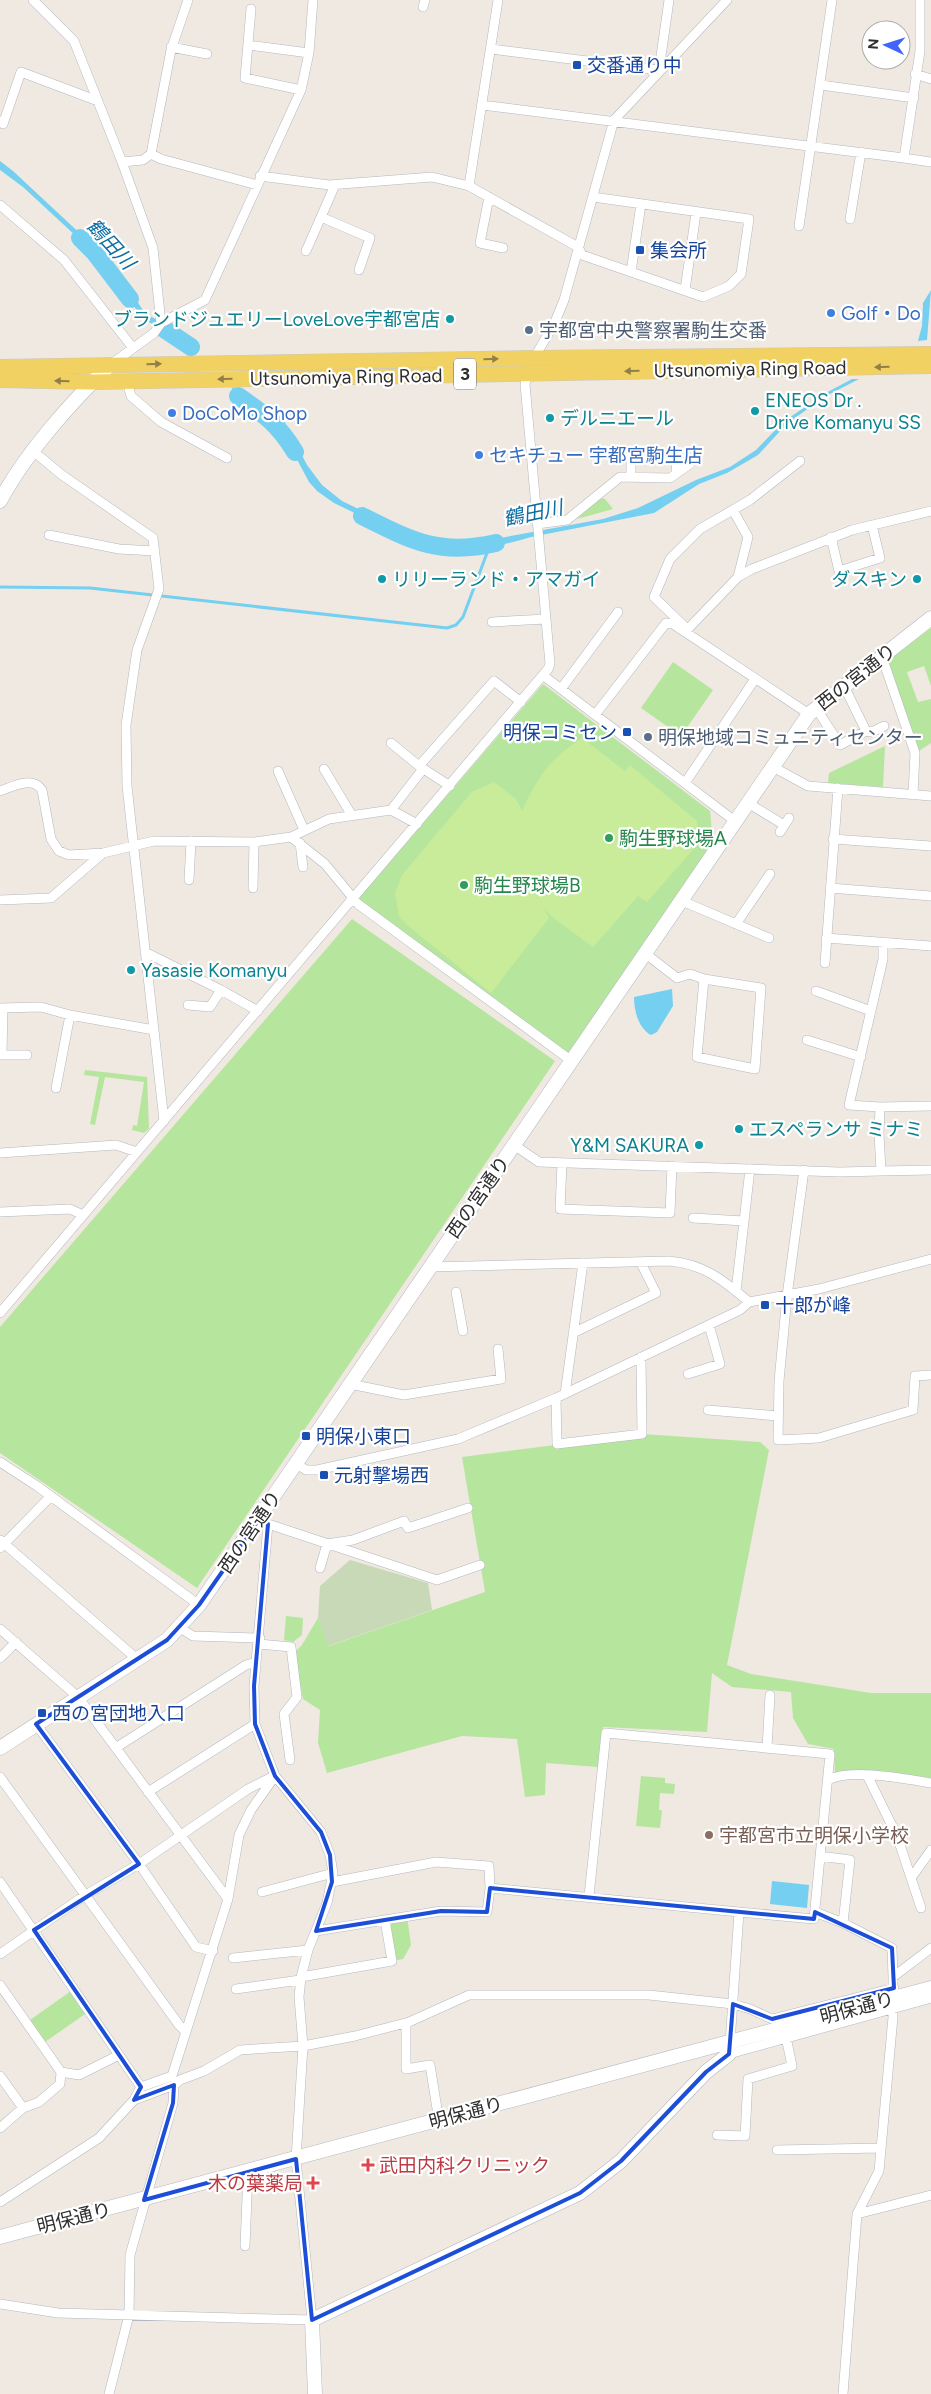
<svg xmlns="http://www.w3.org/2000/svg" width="931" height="2394" viewBox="0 0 931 2394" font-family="Figtree,'Noto Sans JP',sans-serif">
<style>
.green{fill:#b6e59e}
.cemetery{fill:#c8d9b8}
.pitch{fill:#c9ec9a}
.water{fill:#75cff0}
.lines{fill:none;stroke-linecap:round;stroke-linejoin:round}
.stream{stroke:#75cff0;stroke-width:3}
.river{stroke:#75cff0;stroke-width:18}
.street-casing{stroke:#b4b7c1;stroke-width:10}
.secondary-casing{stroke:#b4b7c1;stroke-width:15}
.primary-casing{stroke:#c9c9c9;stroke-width:16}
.street{stroke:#fff;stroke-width:9}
.secondary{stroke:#fff;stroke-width:14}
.primary{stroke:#f2d163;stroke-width:15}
.oneway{fill:#908048}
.marked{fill:none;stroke:#1d4ed8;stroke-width:4;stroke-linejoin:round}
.transit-dot{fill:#1a4fb4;stroke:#fff;stroke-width:2}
.shop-dot{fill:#3f7fe0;stroke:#fff;stroke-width:2}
.culture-dot{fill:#0f9aa8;stroke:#fff;stroke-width:2}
.service-dot{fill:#5c6f8a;stroke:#fff;stroke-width:2}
.leisure-dot{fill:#2e9e5b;stroke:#fff;stroke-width:2}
.education-dot{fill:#8d6e63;stroke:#fff;stroke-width:2}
.health-dot{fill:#e0444e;stroke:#fff;stroke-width:2}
.labels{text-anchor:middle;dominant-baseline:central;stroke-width:4.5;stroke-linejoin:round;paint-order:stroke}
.shield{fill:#fff;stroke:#6d6d6d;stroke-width:1}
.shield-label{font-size:18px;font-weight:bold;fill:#2e2e2e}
.transit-label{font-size:19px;fill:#164399;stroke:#fff;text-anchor:start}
.shop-label{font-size:19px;fill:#366cbe;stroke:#fff;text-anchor:start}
.culture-label{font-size:19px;fill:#0d838f;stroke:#fff;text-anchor:start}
.service-label{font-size:19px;fill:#4e5e75;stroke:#fff;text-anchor:start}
.street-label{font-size:19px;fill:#2e2e2e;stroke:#fff}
.leisure-label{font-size:19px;fill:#27864d;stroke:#fff;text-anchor:start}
.education-label{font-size:19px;fill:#785e54;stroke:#fff;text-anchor:start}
.health-label{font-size:19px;fill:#be3a42;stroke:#fff;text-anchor:start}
.water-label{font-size:20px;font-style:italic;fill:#0d6fa3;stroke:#fff}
</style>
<rect width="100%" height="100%" fill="#efe9e1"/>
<path class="green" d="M600 498 605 499 613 509 577 519Z
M931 628V686L924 666 907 672 918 702 931 699V743L919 751 887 661Z
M673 662 713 690 681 736 641 708Z
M543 684 710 811 713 843 570 1054 358 899Z
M885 746 883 787 828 783 829 773Z
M352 919 555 1061 197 1588 0 1453V1327Z
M85 1070 147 1077 149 1129 144 1133 132 1130 133 1125 137 1126 144 1082 105 1077 95 1125 90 1124 99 1077 84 1075Z
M642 1434 760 1442 769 1450 727 1665 751 1674 871 1693H931V1783L835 1775 834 1749 808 1744 793 1718 791 1692 732 1687 712 1673 707 1732 603 1727 598 1767 546 1763 545 1795 525 1797 517 1739 462 1736 327 1773 318 1743 320 1710 303 1699 294 1653 302 1645 318 1618 329 1646 485 1592 462 1457Z
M286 1616 303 1618 302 1635 293 1642 284 1640Z
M641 1776 665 1778V1783L675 1784 674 1794 660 1793 659 1810H662L660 1828 636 1826Z
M407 1916 411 1945 403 1959 392 1961 385 1920Z
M71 1991 88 2012 45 2042 30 2020Z"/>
<path class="cemetery" d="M350 1560 428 1583 432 1610 328 1646 318 1618 320 1586Z"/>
<path class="pitch" d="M582 738 625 771 630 765 697 821 698 844 647 902 638 896 593 947 552 917 544 908 549 918 491 993 407 925 399 917 395 893 402 875 472 792 494 782 516 799 522 811C539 775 548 761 582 738Z"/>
<path class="water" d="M0 161 13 171 101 253 115 269 145 313 196 343 193 348 142 318 103 261 23 187 0 170Z
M931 290 927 340 918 341 922 326 923 303Z
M852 379H859L828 395 796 417 782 429 758 455 727 473 699 484 654 513 531 537C498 547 456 556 423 546L334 503 317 491 309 482 277 422 241 399 231 387 236 388 250 400 273 411 283 419 307 465 322 485 342 501 429 543 457 546 603 519 638 508 696 480 730 467 756 450 783 422 824 394Z
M672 989 673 1006 657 1032 651 1035C638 1028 634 1010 634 997Z
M772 1881 809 1885 807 1908 770 1904Z"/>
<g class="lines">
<path class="stream" d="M0 587 90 588 447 628 456 625 463 617 490 545"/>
<path class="river" d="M80 238 95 253 130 299
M164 329 191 347
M238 396C263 413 279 425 295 452
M362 516C412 541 439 556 496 543"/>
<g class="street-casing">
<path id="street" d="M33 0 74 41 122 162 153 248 161 323
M423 7 425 0
M251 9 245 78 301 90
M248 45 309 53
M171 47 207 54
M491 49 659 70
M659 70 669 0
M915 74 931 79
M821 85 914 98
M482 105 904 158 920 51V0
M0 121 3 124 21 72 98 101
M151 154 161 159 257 185
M904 158 931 162
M122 162 143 160 151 154 171 50 188 0
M260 176 329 185 432 177 469 186 578 247 582 255 703 297 729 286 741 274 749 219 593 197
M469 186 498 0
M489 197 480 243 503 248
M0 205 64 260 133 348
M321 217 370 238 359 270
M850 219 861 152
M799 226 832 0
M306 251 335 185
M631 272 641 204
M685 290 696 213
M533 360 555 322 564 300 614 120 727 0
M110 365 154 333 161 323 205 300 301 90 309 53 313 0
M127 381 131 396 161 422 227 458
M33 451 62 475 153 538 159 589 137 650 126 725 127 786 164 1121
M631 454V477
M676 473 677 454
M733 510 748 537 738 577
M537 524 567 520 620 477 670 478 690 464
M49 535 119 549 155 551
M831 537 839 571 880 558 872 525
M492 622 546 619
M684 626 654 597 670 559 700 529 750 500 800 461
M685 632 738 577 752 569 852 530 931 511
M882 657 915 753 913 795
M544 676 736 822
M561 689 618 612
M816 708 840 745 866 731 844 686
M595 715 666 623 673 624 809 714
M866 731 872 732 884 726
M391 743 419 766 450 786
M419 766 494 681 521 702
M773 767 808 786 931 796
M324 769 351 814
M278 771 304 830
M685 783 755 679
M0 791C14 786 32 776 42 790L51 839 59 851 69 855 103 853 154 841 254 842 291 837 325 864 358 904 573 1062
M748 803 784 825
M391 810 423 769
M780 832 789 818
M291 837 329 819 391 810 417 824
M833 839 931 846
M300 843 303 867
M189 880 191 841
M253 888 254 842
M830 888 931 896
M0 900 51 898 103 853
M682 901 769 938
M736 924 770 874
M826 938 931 946
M145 952 221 990 258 1011
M646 954 677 978 690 974 704 979 697 1057 755 1069 761 988 704 979
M825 963 838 788
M816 991 871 1011
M188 1005 210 1007 221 990
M0 1008 41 1007 70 1015 154 1030
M807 1040 861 1057
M0 1055H27
M2 1055 3 1008
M56 1088 70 1015
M880 1107 849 1105 883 959V942
M514 1145 539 1162 840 1172 881 1171 879 1134 880 1107 931 1106
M0 1153 116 1145 137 1152
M562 1163 560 1209 670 1213 672 1166
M804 1170 787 1296 779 1381 778 1440 819 1438 913 1410 915 1376 931 1375
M881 1171 931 1170
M0 1212 70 1209 83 1215
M693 1218 744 1221
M429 1267 669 1261C704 1264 723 1280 749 1302
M736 1291 750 1169
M456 1292 463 1331
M0 1313 548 669 550 664 525 384 528 372
M573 1333 656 1293 641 1263
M688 1374 720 1364 709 1325
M350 1384 404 1395 501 1379 498 1349
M565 1394 583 1263
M556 1398 557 1444 642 1434 641 1357
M708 1410 778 1416
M0 1462 37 1486 199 1605
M295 1463 306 1470H317L458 1439 556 1398 740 1310 749 1302 819 1289 931 1259
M268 1524 437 1580 480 1565
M0 1540 137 1659
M0 1548 51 1496
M320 1568 327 1544 353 1540 404 1521 408 1528 468 1508
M180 1628 193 1636 260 1638
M0 1629 78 1697 228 1899
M259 1644 291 1647 297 1697 284 1714 290 1760
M0 1658 16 1642
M36 1724 139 1864 196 1947 213 1951
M117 1747 246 1665 256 1662
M767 1748 770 1695
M867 1775 897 1836 921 1908
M0 1777 179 2025 186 2032
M828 1780C849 1768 906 1779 931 1783
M148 1792 255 1724
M820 1856 850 1860 843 1923
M911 1878 931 1850
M0 1882 119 2055
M490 1888 739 1912 730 2043
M262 1892 333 1873
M589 1896 606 1733 830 1754 814 1919 739 1912
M815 1912 843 1923 892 1948 893 1977
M316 1931 441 1911 487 1912 490 1888 489 1866 436 1862 332 1882
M0 1954 84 1896 139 1864 248 1789 272 1777
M233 1958 308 1950
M301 1977 392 1961 385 1920
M0 1985 61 2072
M236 1989 300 1980
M406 2023V2069L430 2065 439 2121
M729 2054 931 1998
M0 2076 23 2108
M134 2100 174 2085 180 2080 204 2071 240 2050 303 2046 355 2036 409 2022 469 1995H649L733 2004 750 2009 772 2019 894 1988
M0 2128 23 2108 39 2102 60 2084 61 2072 79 2075 119 2055 141 2087
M717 2135 745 2136 748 2079 792 2066 786 2037
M777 2150 881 2148
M0 2202 99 2138 134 2100 141 2087 172 2076 228 1899 239 1835 251 1810 275 1776
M857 2214 931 2195
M245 2246 248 2172
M0 2304 58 2313 312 2320 296 2159 303 2046 299 1997 301 1977 308 1950 327 1903 333 1873 330 1855 321 1832 275 1776 255 1724 254 1686 268 1524 259 1519
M109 2394 129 2315 130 2255 173 2103 174 2085
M843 2394 857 2214 879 2171 893 2017V1977L931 1948"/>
</g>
<g class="secondary-casing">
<path id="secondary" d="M0 501C25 454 71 402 110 365
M0 1748 167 1640 199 1605 809 714 931 618
M0 2237 931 1988
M315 2394 312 2320 580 2193 621 2161 706 2072 729 2054 730 2043"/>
</g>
<g class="primary-casing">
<path id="primary" d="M0 367 534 358 931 354
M0 380 93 382 931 366"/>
</g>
<use href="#street" class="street"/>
<use href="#secondary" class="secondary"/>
<use href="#primary" class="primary"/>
</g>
<defs><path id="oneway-solid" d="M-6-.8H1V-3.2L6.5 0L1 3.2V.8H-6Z" transform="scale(1.25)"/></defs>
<g class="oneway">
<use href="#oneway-solid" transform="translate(491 359) rotate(-1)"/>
<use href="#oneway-solid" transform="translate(154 364) rotate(-1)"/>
<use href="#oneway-solid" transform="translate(882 367) rotate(179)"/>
<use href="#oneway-solid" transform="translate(632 371) rotate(179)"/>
<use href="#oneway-solid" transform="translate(225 379) rotate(179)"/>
<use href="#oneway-solid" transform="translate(62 381) rotate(-179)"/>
</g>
<path class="marked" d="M259 1519 268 1524 254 1686 255 1724 275 1776 321 1832 330 1855 332 1882 316 1931 441 1911 487 1912 490 1888 814 1919 815 1912 892 1948 894 1988 772 2019 733 2004 729 2054 706 2072 621 2161 580 2193 312 2320 296 2159 144 2200 173 2103 174 2085 134 2100 141 2087 34 1930 139 1864 36 1724 167 1640 199 1605Z"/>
<g class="transit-dot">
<rect x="572" y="60" width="10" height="10" rx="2.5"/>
<rect x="635" y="245" width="10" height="10" rx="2.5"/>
<rect x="622" y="727" width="10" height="10" rx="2.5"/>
<rect x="760" y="1300" width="10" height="10" rx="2.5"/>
<rect x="301" y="1431" width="10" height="10" rx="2.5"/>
<rect x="319" y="1470" width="10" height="10" rx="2.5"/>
<rect x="37" y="1708" width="10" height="10" rx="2.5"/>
</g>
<g class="shop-dot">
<circle cx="831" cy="313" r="5"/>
<circle cx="172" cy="413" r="5"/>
<circle cx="479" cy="455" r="5"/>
</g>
<g class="culture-dot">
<circle cx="450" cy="319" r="5"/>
<circle cx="755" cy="411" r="5"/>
<circle cx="550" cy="418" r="5"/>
<circle cx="382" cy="579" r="5"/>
<circle cx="917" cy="579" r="5"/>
<circle cx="131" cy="970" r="5"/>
<circle cx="739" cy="1129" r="5"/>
<circle cx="699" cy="1145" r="5"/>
</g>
<g class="service-dot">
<circle cx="529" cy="330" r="5"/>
<circle cx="648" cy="737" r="5"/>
</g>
<g class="leisure-dot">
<circle cx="609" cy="838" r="5"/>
<circle cx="464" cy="885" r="5"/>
</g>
<circle class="education-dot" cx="709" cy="1835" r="5"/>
<g class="health-dot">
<path d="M365.5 2157.5h5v5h5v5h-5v5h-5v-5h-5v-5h5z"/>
<path d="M310.5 2175.5h5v5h5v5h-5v5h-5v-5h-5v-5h5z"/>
</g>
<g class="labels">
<rect class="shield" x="454" y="358.5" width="22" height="31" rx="4"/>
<g class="shield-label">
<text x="465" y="374">3</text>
</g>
<g class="transit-label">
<text x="587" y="65">交番通り中</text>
<text x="650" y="250">集会所</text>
<text x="617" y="732" text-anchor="end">明保コミセン</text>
<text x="775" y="1305">十郎が峰</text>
<text x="316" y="1436">明保小東口</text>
<text x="334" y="1475">元射撃場西</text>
<text x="52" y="1713">西の宮団地入口</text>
</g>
<g class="shop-label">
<text x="841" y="313">Golf・Do</text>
<text x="182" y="413">DoCoMo Shop</text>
<text x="489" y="455">セキチュー 宇都宮駒生店</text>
</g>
<g class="culture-label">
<text x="440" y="319" text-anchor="end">ブランドジュエリーLoveLove宇都宮店</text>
<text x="765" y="400">ENEOS Dr .<tspan x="765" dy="22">Drive Komanyu SS</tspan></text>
<text x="560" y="418">デルニエール</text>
<text x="392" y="579">リリーランド・アマガイ</text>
<text x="907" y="579" text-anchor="end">ダスキン</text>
<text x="141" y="970">Yasasie Komanyu</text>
<text x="749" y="1129">エスペランサ ミナミ</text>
<text x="689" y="1145" text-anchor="end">Y&amp;M SAKURA</text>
</g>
<g class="service-label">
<text x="539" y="330">宇都宮中央警察署駒生交番</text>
<text x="658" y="737">明保地域コミュニティセンター</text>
</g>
<g class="street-label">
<text transform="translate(750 369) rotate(-1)">Utsunomiya Ring Road</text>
<text transform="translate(346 377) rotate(-1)">Utsunomiya Ring Road</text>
<text transform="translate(856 677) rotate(-38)">西の宮通り</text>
<text transform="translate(478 1197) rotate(-55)">西の宮通り</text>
<text transform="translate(250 1532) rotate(-56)">西の宮通り</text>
<text transform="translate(857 2008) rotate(-15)">明保通り</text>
<text transform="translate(466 2113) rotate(-15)">明保通り</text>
<text transform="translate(74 2218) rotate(-14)">明保通り</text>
</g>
<g class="leisure-label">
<text x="619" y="838">駒生野球場A</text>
<text x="474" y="885">駒生野球場B</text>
</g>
<g class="education-label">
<text x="719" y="1835">宇都宮市立明保小学校</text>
</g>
<g class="health-label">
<text x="379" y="2165">武田内科クリニック</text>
<text x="303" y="2183" text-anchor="end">木の葉薬局</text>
</g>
<g class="water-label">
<text transform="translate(111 244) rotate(48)">鶴田川</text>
<text transform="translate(533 513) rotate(-12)">鶴田川</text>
</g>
</g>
<g transform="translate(886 45) rotate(274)"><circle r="24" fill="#ffffff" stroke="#ababab"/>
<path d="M0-4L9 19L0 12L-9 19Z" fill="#4264fb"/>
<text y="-8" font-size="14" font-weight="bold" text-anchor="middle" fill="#2e2e2e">N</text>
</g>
</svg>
